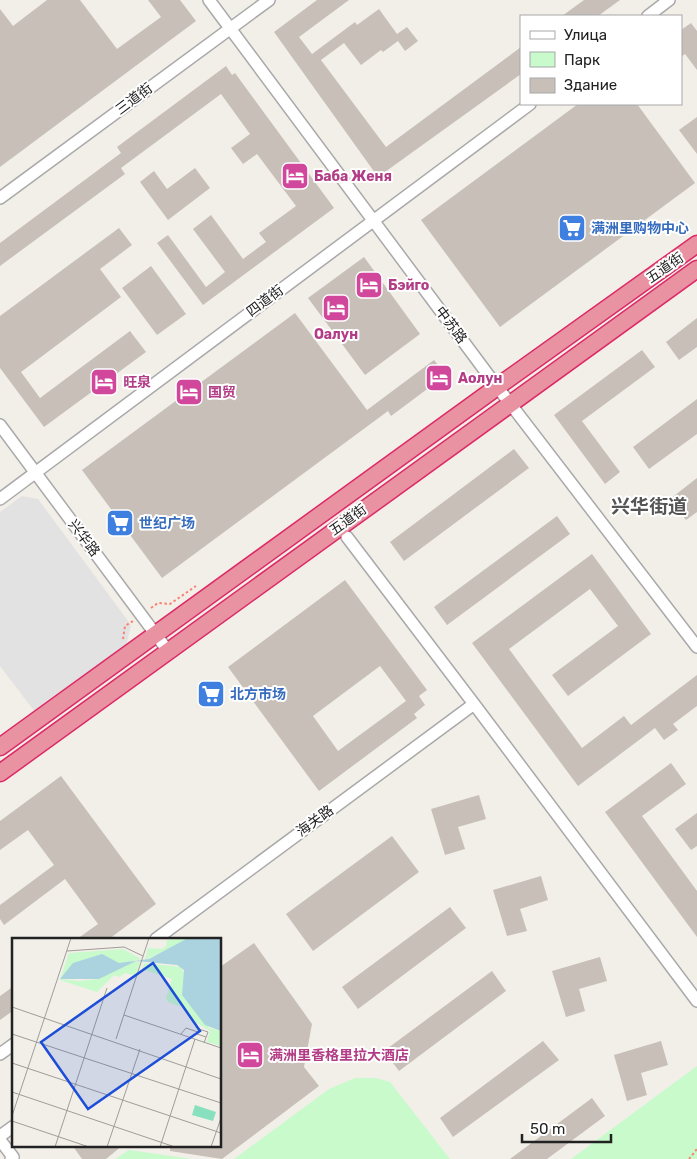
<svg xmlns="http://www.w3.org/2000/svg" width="697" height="1159" viewBox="0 0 697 1159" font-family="Rubik,'Noto Sans SC',sans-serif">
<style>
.park{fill:#c8facc}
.parking{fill:#e2e2e2}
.building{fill:#c7bfb8;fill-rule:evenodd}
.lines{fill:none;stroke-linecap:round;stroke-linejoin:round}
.minor-casing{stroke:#a9a9a9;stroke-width:14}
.highway-casing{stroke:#dc2a67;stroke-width:19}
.path{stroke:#fa8072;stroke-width:2;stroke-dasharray:2.5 2.5;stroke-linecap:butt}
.minor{stroke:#fff;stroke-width:11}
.highway{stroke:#e892a2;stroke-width:16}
.labels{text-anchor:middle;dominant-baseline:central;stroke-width:4;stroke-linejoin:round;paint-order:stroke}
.street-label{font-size:14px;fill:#222;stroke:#fff}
.hotel-label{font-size:14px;font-weight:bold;fill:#b23c85;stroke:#fff;text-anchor:start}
.shop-label{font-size:14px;font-weight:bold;fill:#366cbe;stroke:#fff;text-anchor:start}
.district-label{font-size:19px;font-weight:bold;fill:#555;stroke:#fff}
.inset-road{fill:none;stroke:#9f9d99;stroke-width:1}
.view{fill:#1d4ed8;fill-opacity:0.15;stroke:#1d4ed8;stroke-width:2.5}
.inset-edge{fill:none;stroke:#222;stroke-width:2.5}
</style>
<rect width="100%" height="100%" fill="#f2efe9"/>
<path class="park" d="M697 1066V1159H571Z
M355 1078H376L390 1082 450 1159H234L329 1089Z
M129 1150 192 1159H115Z"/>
<path class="parking" d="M22 496 38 499 131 625 126 647 35 712 0 666V512Z"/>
<path class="building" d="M47 0H80L117 49 161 17 148 0H180L196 21 0 167V9L13 26Z
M317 0H349L299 37 312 54 355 22 357 25 379 9 397 34 407 27 418 41 405 51 398 41 383 52 381 50 361 65 344 43 321 60 386 147 521 47V74L378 177 274 32Z
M584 0H620L598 16H562Z
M691 23 697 31V70L685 54 681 57V30Z
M226 66 232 75 235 73 334 208 203 305 157 243 168 235 206 287 225 272 193 229 211 215 243 259 266 242 259 233 296 206 257 154 243 164 231 148 250 134 221 94 121 168 125 174 0 266V243L121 153 117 147Z
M578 104H637L695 183 500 327 421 220Z
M697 117V154L679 130Z
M195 168 210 188 168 220 140 182 154 171 167 189Z
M119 228 132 245 100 269 121 297 21 372 40 398 130 331 146 352 44 427 0 368V316Z
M364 257 420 334 365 375 308 298Z
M151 266 186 314 157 335 122 288Z
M295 313 367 410 434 360 446 375 391 416 388 411 162 578 82 470Z
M697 318V347L679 360 666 342Z
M642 350 655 367 582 421 620 472 605 484 554 415Z
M697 399V434L649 469 633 447Z
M514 449 529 468 404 561 390 542Z
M697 478V512L686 520 670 499Z
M557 516 570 534 447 625 434 607Z
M592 554 651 634 568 696 552 675 618 626 590 589 509 649 582 748 624 716 631 725 697 675V706L673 724 678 730 664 740 655 728 578 786 472 643Z
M345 580 427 690 419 696 425 705 414 714 417 718 319 791 228 667ZM380 666 406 701 338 751 313 716Z
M671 763 686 784 642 816 697 891V937L605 812Z
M61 776 156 904 109 939H77L98 924 65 879 4 925 0 919V905L54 865 28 830 0 850V821Z
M479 795 486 819 458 827 465 849 445 855 431 809Z
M697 813V846L691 850 675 829Z
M392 836 419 872 313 951 286 914Z
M541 876 548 900 520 909 527 931 507 936 493 890Z
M450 907 466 928 358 1009 342 987Z
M254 943 312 1024 304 1067 319 1086 222 1159 170 1151V1145H220V967Z
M600 957 607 981 579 989 585 1011 566 1017 552 971Z
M492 971 506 991 399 1071 384 1051Z
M14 986V1010L0 1020V996Z
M543 1041 559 1060 453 1137 440 1118Z
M661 1041 668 1065 641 1073 647 1095 627 1101 614 1055Z
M592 1098 605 1116 547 1159H510Z
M72 1145H123L106 1159H82Z"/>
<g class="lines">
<g class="minor-casing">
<path id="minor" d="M209 0 492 380 697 647
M648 16 669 0
M0 198 269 0
M0 425 168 651
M0 499 530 104
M347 537 474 704 697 1001
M156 939 474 704
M0 1054 14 1044
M0 1136 14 1126
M0 1140 13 1157 11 1159"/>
</g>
<g class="highway-casing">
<path id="highway" d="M0 747 497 387 697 244
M0 773 697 269"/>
</g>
<path class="path" d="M151 608 158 603 170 604 196 586
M123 639 125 626 133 621
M689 1159 697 1149"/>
<use href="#minor" class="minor"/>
<use href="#highway" class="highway"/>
</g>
<defs>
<g id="hotel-square" transform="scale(1.4375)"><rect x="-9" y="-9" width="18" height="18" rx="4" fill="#d1479c" stroke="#fff"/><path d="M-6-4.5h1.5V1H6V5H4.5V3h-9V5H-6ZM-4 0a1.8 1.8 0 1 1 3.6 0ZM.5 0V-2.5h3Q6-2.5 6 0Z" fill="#fff"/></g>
<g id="supermarket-square" transform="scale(1.4375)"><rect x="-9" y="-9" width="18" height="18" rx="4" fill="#3f7fe0" stroke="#fff"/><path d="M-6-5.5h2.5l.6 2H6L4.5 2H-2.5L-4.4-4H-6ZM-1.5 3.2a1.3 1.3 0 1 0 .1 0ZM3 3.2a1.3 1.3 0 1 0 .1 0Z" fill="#fff"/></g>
</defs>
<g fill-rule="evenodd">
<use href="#hotel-square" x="295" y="176"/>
<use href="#supermarket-square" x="572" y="228"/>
<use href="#hotel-square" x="369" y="285"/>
<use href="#hotel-square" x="336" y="308"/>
<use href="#hotel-square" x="439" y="378"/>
<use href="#hotel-square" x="104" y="382"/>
<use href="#hotel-square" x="189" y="392"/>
<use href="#supermarket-square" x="120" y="523"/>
<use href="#supermarket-square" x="211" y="694"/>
<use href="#hotel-square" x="250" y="1055"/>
</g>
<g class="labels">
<g class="street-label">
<text transform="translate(134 99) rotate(-37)">三道街</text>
<text transform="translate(665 268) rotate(-35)">五道街</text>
<text transform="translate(265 301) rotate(-37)">四道街</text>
<text transform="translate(451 325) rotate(53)">中苏路</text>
<text transform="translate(348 520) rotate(-36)">五道街</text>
<text transform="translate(84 538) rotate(53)">兴华路</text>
<text transform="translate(315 821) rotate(-36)">海关路</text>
</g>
<g class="hotel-label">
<text x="314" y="176">Баба Женя</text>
<text x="388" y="285">Бэйго</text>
<text x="336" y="334" text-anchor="middle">Оалун</text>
<text x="458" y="378">Аолун</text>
<text x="123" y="382">旺泉</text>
<text x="208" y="392">国贸</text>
<text x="269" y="1055">满洲里香格里拉大酒店</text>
</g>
<g class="shop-label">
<text x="591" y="228">满洲里购物中心</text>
<text x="139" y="523">世纪广场</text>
<text x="230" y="694">北方市场</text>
</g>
<g class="district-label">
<text x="649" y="506">兴华街道</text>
</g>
</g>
<g transform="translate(12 938)">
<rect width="209" height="209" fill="#f2efe9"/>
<path d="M176 0 174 3 133 22 136 10 149 11 154 9 155 2ZM111 11 129 21 49 41 67 43 87 41 115 25 124 23 128 24 124 38 113 35 107 39 102 37 85 54 48 42 57 15ZM132 25 169 29 197 90 209 93V108L195 104 198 93 178 81 173 70 156 64 154 60 160 41 130 31Z" fill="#c8facc"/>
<path d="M183 167 204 174 201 183 180 177Z" fill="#88e0be"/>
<path d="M176 0H209V93L193 87 170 57 172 32 165 27 124 23 87 41H48L61 25 90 16 107 25 137 21Z" fill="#aad3df"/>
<path class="inset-road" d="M55 13 112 9 131 18M0 69 209 141M112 77 209 110M0 96 209 165M169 96 174 90 186 94M104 101 137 0M192 105 196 94 187 91 185 96 194 99M0 125 209 195M0 154 163 209M0 178 59 0M0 183 77 209M43 209 95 50M95 209 128 111M148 209 183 101M199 209 209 180"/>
<path class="view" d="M141 25 188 93 76 171 29 104Z"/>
<rect width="209" height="209" class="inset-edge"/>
</g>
<rect x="520" y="15" width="162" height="90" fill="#ffffff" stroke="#a7a7a7"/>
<rect x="530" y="31" width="25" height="8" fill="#ffffff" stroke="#a7a7a7"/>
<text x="564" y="40" font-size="15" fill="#222222">Улица</text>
<rect x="530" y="52" width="25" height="15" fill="#c8facc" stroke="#a7a7a7"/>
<text x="564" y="65" font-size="15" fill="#222222">Парк</text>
<rect x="530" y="78" width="25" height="15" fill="#c7bfb8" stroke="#a7a7a7"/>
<text x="564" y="90" font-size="15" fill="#222222">Здание</text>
<path d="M522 1134v8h89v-8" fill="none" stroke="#222222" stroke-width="2.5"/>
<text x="530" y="1134" font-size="15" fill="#222222" stroke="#ffffff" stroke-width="4" paint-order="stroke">50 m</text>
</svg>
